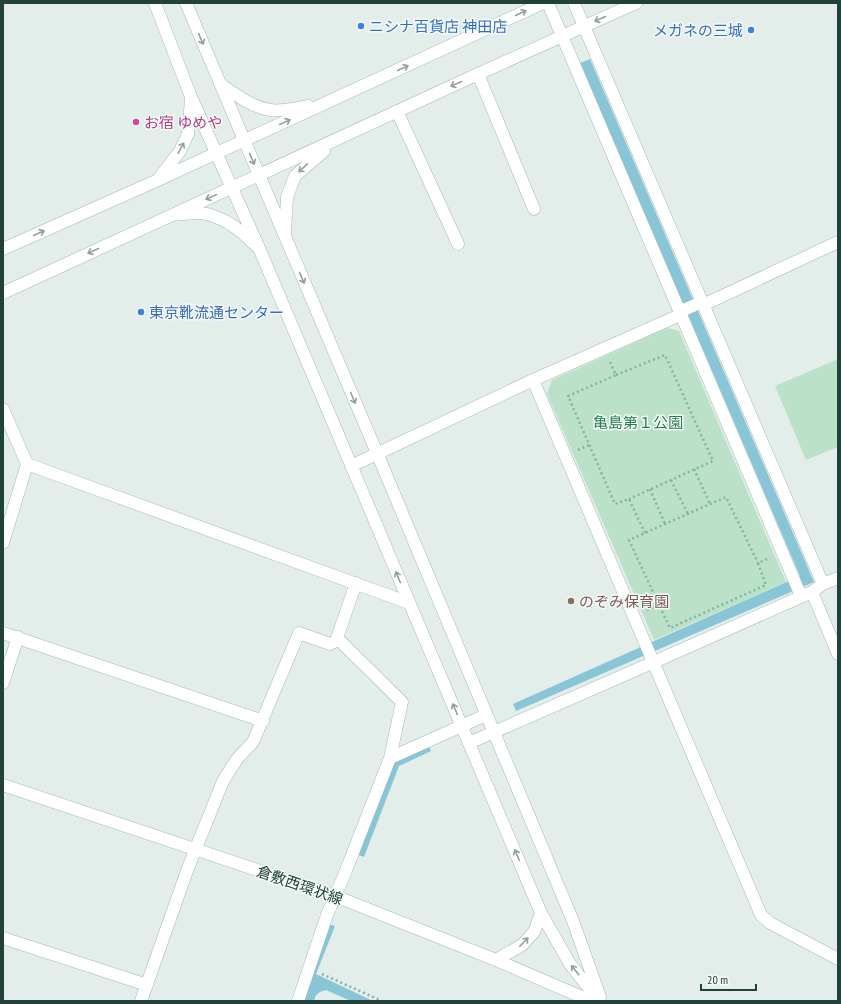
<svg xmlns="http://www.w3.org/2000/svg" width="841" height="1004" viewBox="0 0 841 1004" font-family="'PT Sans Narrow','Noto Sans JP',sans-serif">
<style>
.green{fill:#bbe1c8}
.water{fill:#87c5d7}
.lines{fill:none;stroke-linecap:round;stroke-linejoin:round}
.minor-casing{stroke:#a5b7b2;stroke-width:13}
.tertiary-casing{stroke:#a5b7b2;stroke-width:13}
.secondary-casing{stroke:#a1bbb4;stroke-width:13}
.path{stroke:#81b4a8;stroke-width:2.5;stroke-dasharray:2 3;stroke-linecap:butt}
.minor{stroke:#fff;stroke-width:12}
.tertiary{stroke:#fff;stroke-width:12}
.secondary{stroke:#fff;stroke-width:12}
.oneway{stroke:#90a09d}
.shop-dot{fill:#3f7fe0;stroke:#f5faf8;stroke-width:1.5}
.hotel-dot{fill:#d1479c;stroke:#f5faf8;stroke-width:1.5}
.education-dot{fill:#8d6e63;stroke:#f5faf8;stroke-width:1.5}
.labels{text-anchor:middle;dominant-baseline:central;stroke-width:3;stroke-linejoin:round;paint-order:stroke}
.shop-label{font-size:15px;fill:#366cbe;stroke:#f5faf8;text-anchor:start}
.hotel-label{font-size:15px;fill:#b23c85;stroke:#f5faf8;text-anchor:start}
.park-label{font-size:15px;fill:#287c4f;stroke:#f5faf8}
.education-label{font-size:15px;fill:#785e54;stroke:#f5faf8;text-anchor:start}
.street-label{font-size:15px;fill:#21423b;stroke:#f5faf8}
</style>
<rect width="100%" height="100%" fill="#e3eeea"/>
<path class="green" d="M667 328 679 331 786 582 654 640 547 394 552 380Z
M838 359V447L806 460 775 386Z"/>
<path class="water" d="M590 59 814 582 516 711 513 704 800 576 580 63Z
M428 744 431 751 399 766 364 857 356 854 392 761Z
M328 924 335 926 316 974 373 1001H351L326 990C319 992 316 993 314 1001H303Z"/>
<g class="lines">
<g class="minor-casing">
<path id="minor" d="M548 3 801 596
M574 3 823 584
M478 74 534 209
M397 111 458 244
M703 305 838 242
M679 312 702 302
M533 380 761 915 770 923 838 959
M3 409 27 464 3 543
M27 464 409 603
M351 466 533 380 680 315
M812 592 838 654
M3 633 263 721
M3 683 18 637
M469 743 654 662 812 592 823 584 838 578
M390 758 486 715
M3 938 147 985
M141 1001 188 868 223 781 237 759 253 742 299 633 330 644 336 641 356 583
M298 1001 327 915 343 878 390 758 402 702 337 638"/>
</g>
<g class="tertiary-casing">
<path id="tertiary" d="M155 3 191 97 259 248 541 913 570 964 599 1001
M186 3 377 453 573 921 600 997
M220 84C236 95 252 107 270 110 282 112 296 108 308 106
M160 177 180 151 188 134 191 100
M179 214C186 214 194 213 201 213 222 216 241 230 255 245
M285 233 287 197 295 176 324 151
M3 249 158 180 543 3
M3 293 478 74 636 3
M496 960 522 945 534 932 541 913"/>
</g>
<g class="secondary-casing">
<path id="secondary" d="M3 785 335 896 496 960 591 1001"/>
</g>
<path class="path" d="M610 362 616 375 568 396 615 504 629 499 645 533
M616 375 665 355 713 461 629 499
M578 450 589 445
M694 469 710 504
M671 480 688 514
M650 489 665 524
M659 605 629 540 726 497 758 563
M647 610 659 605 670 628 766 585 758 563 770 558
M322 974 382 1001"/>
<use href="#minor" class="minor"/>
<use href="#tertiary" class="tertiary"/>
<use href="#secondary" class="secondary"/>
</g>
<defs><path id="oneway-shaft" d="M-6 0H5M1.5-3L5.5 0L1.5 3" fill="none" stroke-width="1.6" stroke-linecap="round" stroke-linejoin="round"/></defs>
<g class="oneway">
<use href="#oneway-shaft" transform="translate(521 13) rotate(-25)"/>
<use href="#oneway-shaft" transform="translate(600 19) rotate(156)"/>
<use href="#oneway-shaft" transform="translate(201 39) rotate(67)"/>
<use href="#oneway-shaft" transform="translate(403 68) rotate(-25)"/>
<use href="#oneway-shaft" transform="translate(456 84) rotate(155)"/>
<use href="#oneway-shaft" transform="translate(285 122) rotate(-25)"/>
<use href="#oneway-shaft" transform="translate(181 148) rotate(-62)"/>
<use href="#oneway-shaft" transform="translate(252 159) rotate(67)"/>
<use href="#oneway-shaft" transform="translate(303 168) rotate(137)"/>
<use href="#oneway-shaft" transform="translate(211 197) rotate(155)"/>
<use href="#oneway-shaft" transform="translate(39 233) rotate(-24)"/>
<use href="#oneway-shaft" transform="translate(93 251) rotate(155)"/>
<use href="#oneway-shaft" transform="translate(302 278) rotate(67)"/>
<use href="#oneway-shaft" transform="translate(353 398) rotate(67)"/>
<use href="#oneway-shaft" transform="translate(398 577) rotate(-113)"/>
<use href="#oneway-shaft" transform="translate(455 709) rotate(-113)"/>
<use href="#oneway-shaft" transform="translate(517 855) rotate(-113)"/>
<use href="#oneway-shaft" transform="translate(524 942) rotate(-45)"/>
<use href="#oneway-shaft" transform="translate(575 970) rotate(-128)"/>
</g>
<g class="shop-dot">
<circle cx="361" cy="26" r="4"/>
<circle cx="751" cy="30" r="4"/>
<circle cx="141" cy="312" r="4"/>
</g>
<circle class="hotel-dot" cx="136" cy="122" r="4"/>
<circle class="education-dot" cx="571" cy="601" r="4"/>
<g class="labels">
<g class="shop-label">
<text x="369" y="26">ニシナ百貨店 神田店</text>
<text x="743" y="30" text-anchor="end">メガネの三城</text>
<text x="149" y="312">東京靴流通センター</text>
</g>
<g class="hotel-label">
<text x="144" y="122">お宿 ゆめや</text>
</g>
<g class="park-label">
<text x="638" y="422">亀島第１公園</text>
</g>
<g class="education-label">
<text x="579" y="601">のぞみ保育園</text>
</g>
<g class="street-label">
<text transform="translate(300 885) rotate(19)">倉敷西環状線</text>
</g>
</g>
<rect width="841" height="1004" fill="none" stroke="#21423b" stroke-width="8"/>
<path d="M701 984v6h55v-6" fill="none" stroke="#21423b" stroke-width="2"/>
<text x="707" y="984" font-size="12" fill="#21423b" stroke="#f5faf8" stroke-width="3" paint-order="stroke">20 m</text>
</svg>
